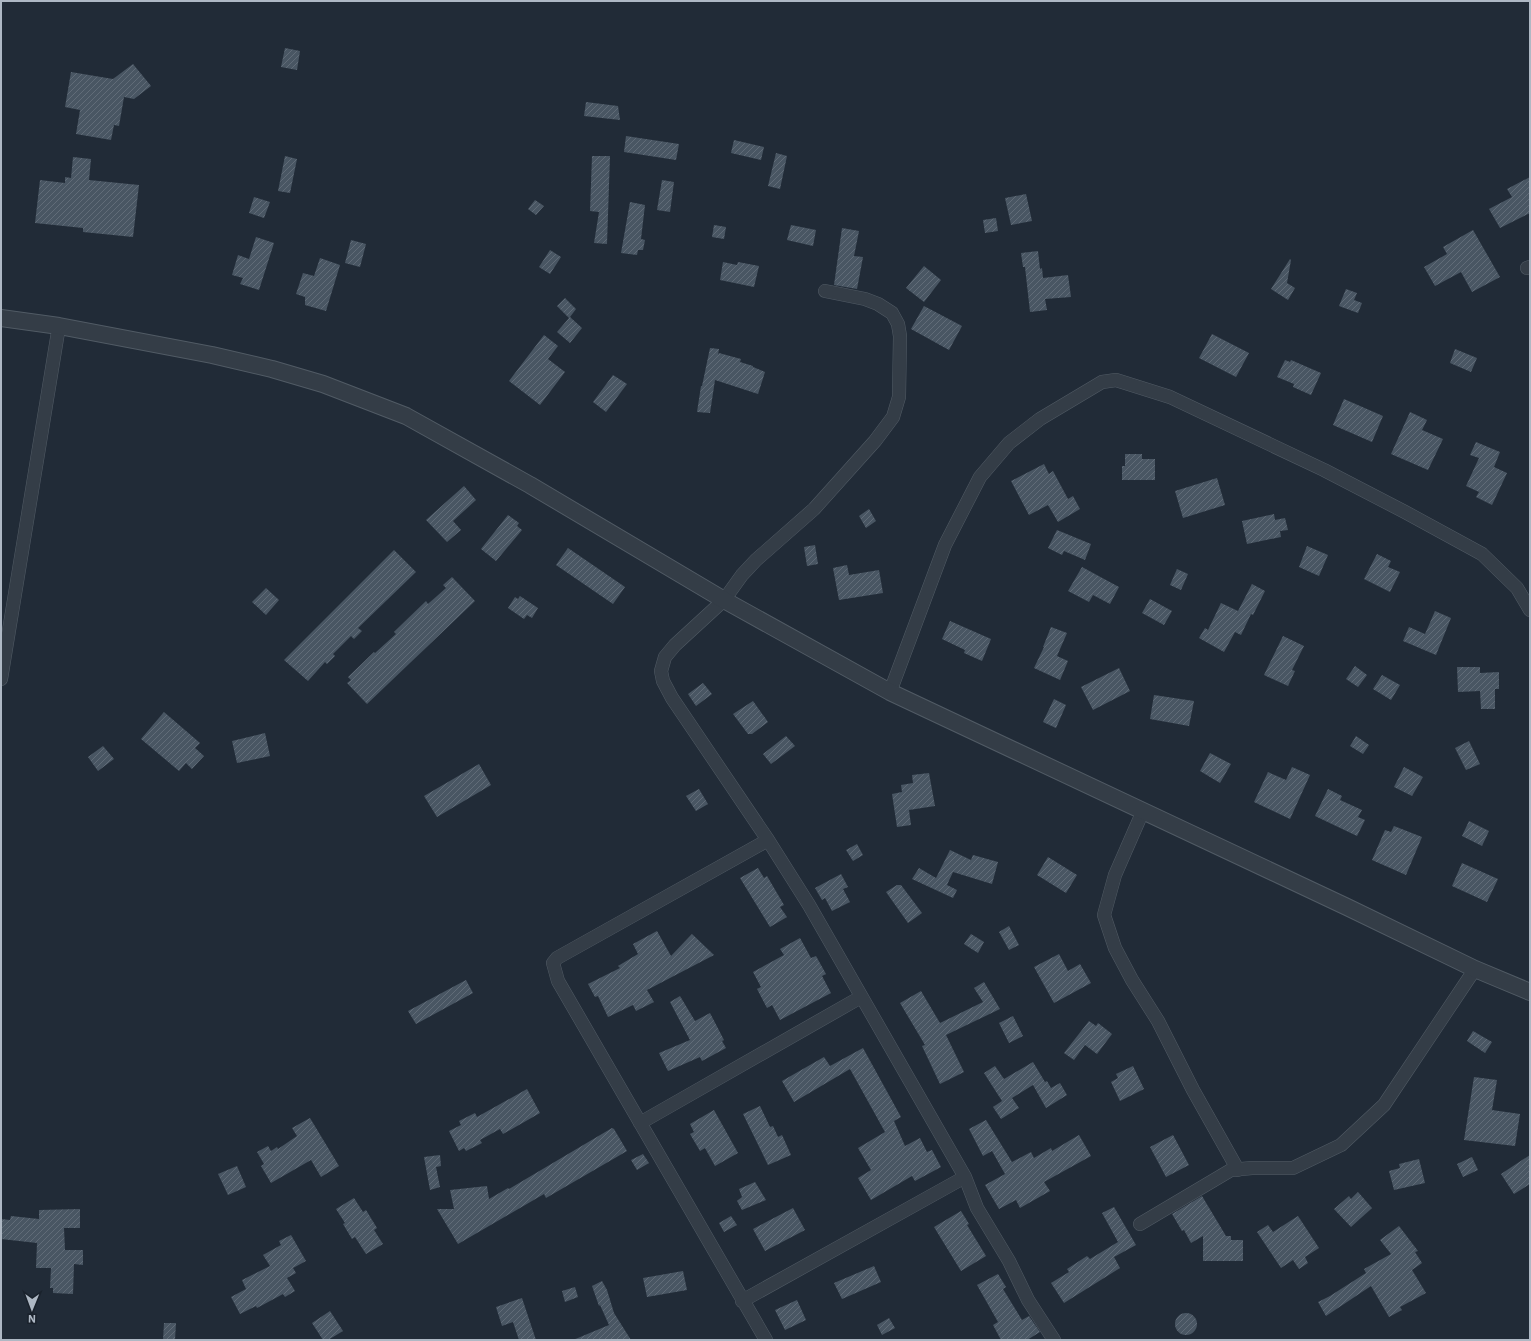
<svg xmlns="http://www.w3.org/2000/svg" width="1531" height="1341" viewBox="0 0 1531 1341" font-family="'IBM Plex Sans',sans-serif">
<style>
.building{fill:url(#building-hatch)}
.lines{fill:none;stroke-linecap:round;stroke-linejoin:round}
.minor-casing{stroke:#515b65;stroke-width:14}
.tertiary-casing{stroke:#515b65;stroke-width:18}
.minor{stroke:#343d47;stroke-width:13}
.tertiary{stroke:#343d47;stroke-width:16}
</style>
<defs>
<pattern id="building-hatch" width="6" height="6" patternUnits="userSpaceOnUse"><rect width="6" height="6" fill="#495663"/><path d="M-1 1l2-2M0 6l6-6M5 7l2-2" fill="none" stroke="#616c78"/></pattern>
</defs>
<rect width="100%" height="100%" fill="#212b37"/>
<path class="building" d="M285 48 300 51 297 70 281 67Z
M133 64 151 86 134 99 124 97 119 126 114 125 111 140 76 134 80 110 65 107 71 72 113 79Z
M586 102 618 106 620 120 584 116Z
M626 136 679 144 676 160 624 152Z
M734 140 764 147 761 160 731 153Z
M776 153 787 156 780 189 768 186Z
M285 156 297 159 290 193 278 191Z
M592 156H610L607 244 594 243 599 212 590 211Z
M73 157 91 159 89 180 139 185 133 237 83 232V228L35 223 40 180 65 183V177L71 178Z
M1530 177V213L1500 228 1489 209 1512 197 1507 189Z
M662 180 674 182 670 212 657 210Z
M1026 194 1032 221 1011 225 1005 198Z
M254 197 270 202 264 218 249 213Z
M535 200 544 206 536 215 528 209Z
M630 202 645 205 641 239 645 240 643 250H638L637 255 621 253Z
M996 218 998 231 985 233 983 220Z
M714 225 726 227 724 239 712 237Z
M791 225 816 230 813 246 787 240Z
M842 228 859 231 854 256 863 257 857 289 834 285Z
M1473 230 1500 277 1472 292 1461 272 1435 286 1424 267 1447 254 1443 247Z
M256 237 274 243 259 290 240 284 243 278 232 275 238 255 249 259Z
M351 240 366 244 360 267 345 263Z
M550 250 561 257 550 274 539 267Z
M1038 251 1040 269 1042 268 1043 278 1068 275 1071 297 1045 299 1047 310 1030 312 1025 267H1023L1021 253Z
M320 258 340 265 326 311 305 305V297L296 294 303 273 314 276Z
M1290 259 1291 260 1287 283 1295 288 1288 300 1271 289Z
M723 262 737 265 738 262 759 266 754 287 720 280Z
M924 266 941 280 924 302 906 288Z
M1346 289 1357 293 1354 300 1362 303 1358 313 1339 306Z
M565 298 576 309 570 317 582 328 570 343 557 332 569 318 557 306Z
M924 306 962 326 949 350 911 329Z
M1212 334 1249 353 1236 377 1199 358Z
M544 335 558 346 548 359 565 372 540 405 509 381Z
M710 348 719 349 718 355 719 353 741 359 740 362 753 366V367L765 372 758 394 715 380 710 413 697 412 701 386H702Z
M1455 349 1477 358 1471 372 1450 363Z
M1285 360 1290 362 1291 360 1321 373 1311 395 1293 387 1294 384 1277 377Z
M613 375 627 384 606 412 593 402Z
M1344 399 1383 416 1372 442 1333 425Z
M1410 412 1427 420 1422 430 1443 439 1428 470 1391 454Z
M1476 442 1500 452 1494 467 1507 473 1492 505 1476 497 1479 492 1466 486 1479 458 1470 455Z
M1125 454H1142V459H1155V480H1122V466H1125Z
M1044 464 1049 474 1053 471 1068 499 1073 496 1080 509 1058 522 1048 505 1029 515 1011 481Z
M1217 478 1225 505 1183 518 1175 491Z
M464 486 476 500 453 521 461 530 447 542 426 520Z
M869 509 876 521 866 528 859 516Z
M1274 514 1275 520 1285 518 1288 530 1280 531 1281 537 1247 544 1242 521Z
M508 515 519 523 517 526 522 530 496 561 481 549Z
M1057 530 1091 544 1085 560 1064 551 1062 555 1048 548Z
M815 545 818 564 807 566 804 547Z
M1307 546 1328 555 1319 576 1299 567Z
M568 548 625 587 613 604 556 565Z
M394 550 416 572 358 628 362 631 354 639 351 636 333 654 335 656 327 664 325 662 308 681 284 660Z
M1377 554 1391 561 1388 567 1400 572 1390 592 1364 579Z
M847 565 849 575 879 570 883 593 839 600 833 568Z
M1082 567 1119 587 1110 604 1093 595 1089 602 1068 591Z
M1177 569 1188 574 1181 590 1170 585Z
M452 577 475 601 367 704 347 683 351 680 348 677 374 652 375 653 396 634 394 632 426 601 428 604 446 588 443 585Z
M1252 584 1265 591 1253 615 1251 614 1241 635 1235 632 1224 652 1199 638 1205 628 1208 630 1221 603 1238 611Z
M266 588 279 600 266 615 252 602Z
M520 596 538 608 532 618 527 615 524 619 508 608 515 597 518 599Z
M1150 599 1172 611 1164 625 1142 613Z
M1435 611 1451 618 1436 655 1403 641 1409 627 1425 634Z
M950 621 991 639 982 661 964 653 965 650 942 639Z
M1051 627 1067 633 1057 656 1068 661 1060 680 1034 668 1044 647H1043Z
M1283 636 1304 646 1292 670 1295 671 1288 686 1264 675Z
M1355 666 1367 675 1358 687 1346 679Z
M1457 667H1480V673L1499 672V689H1495V709H1481L1480 691 1458 692Z
M1119 668 1130 691 1093 710 1081 687Z
M1382 675 1400 685 1391 700 1373 689Z
M703 683 712 694 696 706 688 694Z
M1154 695 1194 701 1189 726 1150 719Z
M1054 699 1066 705 1056 728 1043 722Z
M753 701 768 722 752 734H748L733 714Z
M164 712 200 743 195 748 204 756 192 769 186 763 179 771 141 739Z
M265 733 270 756 237 763 232 741Z
M786 736 795 746 771 764 763 754Z
M1356 736 1369 745 1363 754 1350 746Z
M1469 741 1480 764 1466 770 1455 748Z
M103 746 114 759 98 771 88 757Z
M1210 753 1231 764 1220 783 1200 771Z
M479 764 491 785 437 817 424 796Z
M1292 767 1310 775 1290 819 1254 802 1268 772 1286 780Z
M1404 767 1423 777 1412 796 1394 787Z
M929 773 935 806 909 810 911 825 897 827 892 794 902 792 901 785 913 783 912 775Z
M699 789 708 804 696 811 686 796Z
M1328 789 1342 796 1340 800 1362 810 1358 817 1365 820 1357 836 1315 816Z
M1469 821 1489 831 1482 846 1462 836Z
M1394 826 1422 837 1406 875 1372 860 1385 830 1391 832Z
M857 844 863 855 853 861 846 850Z
M950 850 971 860 973 855 998 862 992 884 953 872 947 885 957 890 953 898 912 879 919 868 936 878Z
M1048 857 1077 875 1066 893 1037 875Z
M1462 863 1498 879 1487 902 1452 886Z
M758 868 764 878 767 876 784 905 780 907 787 917 770 927 740 878Z
M841 874 848 887 843 889 850 902 832 911 825 898 822 900 815 888Z
M897 885H901L922 913 908 923 886 892Z
M1009 926 1019 945 1009 950 999 932Z
M657 931 671 956 692 934 714 955 647 990 654 1002 636 1011 633 1005 608 1017 598 996 595 997 588 984 620 968 618 966 638 954 633 944Z
M971 934 984 942 978 953 964 944Z
M800 938 811 958 816 956 826 974 822 976 831 993 780 1020 772 1005 767 1008 757 989 761 987 753 972 784 955 780 949Z
M1059 954 1068 971 1080 964 1091 983 1054 1003 1034 967Z
M466 980 473 993 416 1024 408 1011Z
M984 982 1000 1009 946 1035 964 1072 940 1084 922 1046 925 1045 900 1003 921 991 940 1023 983 1002 974 988Z
M680 996 695 1021 710 1013 724 1040 722 1041 726 1048 702 1061 700 1057 668 1071 659 1053 690 1040 670 1002Z
M1013 1016 1023 1036 1009 1043 999 1023Z
M1089 1021 1096 1026 1098 1023 1112 1034 1097 1054 1085 1045 1074 1060 1064 1053Z
M1473 1031 1492 1042 1485 1053 1467 1041Z
M863 1048 901 1117 894 1121 905 1146 920 1138 927 1152 932 1150 941 1167 915 1181 912 1176 871 1200 858 1178 871 1170 858 1148 885 1132 850 1069 794 1102 782 1081 824 1057 830 1066Z
M1033 1062 1045 1082 1047 1081 1051 1088 1060 1083 1067 1095 1046 1108 1033 1085 1012 1098 1019 1108 1001 1119 993 1107 1002 1101 984 1073 995 1066 1004 1079Z
M1133 1066 1144 1089 1120 1101 1111 1082 1118 1078 1116 1074Z
M1474 1077 1497 1080 1492 1110 1520 1114 1515 1146 1464 1140Z
M527 1089 540 1113 503 1134 500 1129 480 1140 482 1143 466 1151 464 1148 459 1151 449 1131 461 1125 459 1121 475 1113 477 1117Z
M760 1106 770 1127 773 1126 778 1137 782 1135 791 1155 768 1165 743 1114Z
M714 1110 738 1153 715 1166 705 1148 700 1151 690 1134 694 1132 690 1124Z
M310 1118 339 1166 321 1177 311 1160 271 1183 261 1166 264 1164 257 1152 268 1146 271 1151 277 1147 278 1149 297 1136 292 1128Z
M986 1120 1012 1162 1031 1152 1034 1158 1051 1148 1052 1151 1079 1135 1091 1156 1044 1182 1050 1191 1020 1208 1016 1200 999 1209 985 1185 1005 1174 992 1151 983 1156 969 1129Z
M612 1128 614 1129 627 1151 546 1198 544 1194 458 1244 437 1209H454L450 1190 487 1186 489 1199 508 1188 509 1189Z
M1173 1135 1189 1165 1166 1177 1150 1147Z
M643 1154 649 1163 637 1170 631 1160Z
M440 1155 441 1166 436 1167 440 1187 430 1190 424 1157Z
M1530 1155V1184L1514 1194 1501 1174Z
M1472 1157 1478 1170 1463 1177 1457 1164Z
M1419 1159 1425 1183 1394 1190 1389 1171 1400 1168 1399 1164Z
M237 1166 246 1187 228 1195 218 1174Z
M755 1182 766 1200 742 1210 737 1201 742 1197 739 1189Z
M1358 1192 1372 1208 1351 1227 1334 1209 1349 1196 1351 1199Z
M1202 1196 1226 1236H1231V1240H1243V1261H1203V1236L1191 1243 1184 1230 1182 1231 1172 1214Z
M354 1198 363 1212 366 1210 377 1228 374 1230 383 1244 366 1254 355 1237 352 1239 343 1224 345 1223 336 1209Z
M1114 1207 1136 1245 1114 1257 1120 1268 1064 1303 1051 1283 1069 1272 1067 1269 1087 1256 1090 1259 1118 1242 1102 1213Z
M793 1208 805 1230 765 1251 753 1229Z
M80 1209V1228H64L65 1250H83V1265L74 1264 73 1294 53 1293V1288H50L51 1268H36L37 1243 1 1239V1219L10 1220 11 1216 39 1219V1210Z
M961 1211 969 1224 967 1225 986 1256 961 1271 934 1227Z
M731 1216 737 1225 724 1232 719 1223Z
M1298 1216 1319 1248 1305 1257 1308 1263 1299 1269 1293 1260 1281 1268 1257 1232 1268 1225 1273 1232Z
M1399 1226 1418 1251 1415 1252 1422 1263 1412 1270 1426 1293 1400 1307 1402 1310 1389 1317 1371 1286 1326 1316 1318 1302 1330 1296 1366 1273 1364 1269 1391 1254 1380 1240Z
M291 1235 306 1261 293 1268 296 1273 287 1278 295 1291 285 1297 283 1294 257 1308 256 1306 240 1314 231 1297 246 1289 242 1280 270 1266 263 1255 281 1245 279 1241Z
M874 1266 881 1282 842 1299 834 1283Z
M683 1271 687 1290 647 1297 643 1278Z
M998 1274 1006 1287 1003 1289 1022 1320 1029 1316 1040 1332 1027 1340H1001L993 1325 998 1322 977 1285Z
M602 1281 607 1290 614 1313 631 1340H573L609 1325 600 1305 599 1306 592 1286Z
M575 1287 578 1297 565 1302 562 1291Z
M522 1298 536 1340H519L513 1322 502 1326 496 1307Z
M797 1300 806 1320 785 1330 775 1310Z
M330 1311 343 1331 328 1340H323L312 1323Z
M1175 1324a11 11 0 1 1 22 0a11 11 0 1 1-22 0Z
M889 1318 895 1328 882 1335 877 1325Z
M164 1323H176L175 1340H163Z"/>
<g class="lines">
<g class="minor-casing">
<path id="minor" d="M1527 268 1530 267
M825 291 865 299 878 304 892 313 898 324 900 336 899 397 893 417 875 441 814 509 756 560 742 575 724 600 675 645 665 657 661 671 663 681 672 698 768 840 809 905 965 1177 977 1208 1009 1261 1028 1300 1054 1340
M1 679 59 326
M890 692 945 545 980 477 1009 443 1040 419 1102 382 1116 380 1170 397 1324 470 1405 512 1482 554 1517 588 1530 610
M1143 811 1115 875 1104 915 1115 948 1132 980 1158 1021 1193 1090 1238 1170
M640 1123 861 997
M1140 1224 1231 1170 1252 1168H1293L1341 1145 1384 1105 1475 969
M742 1301 965 1177
M766 1340 558 981 553 963 557 958 768 840"/>
</g>
<g class="tertiary-casing">
<path id="tertiary" d="M1 318 59 326 212 355 272 369 323 384 406 416 530 485 724 600 890 692 1347 907 1475 969 1530 992"/>
</g>
<use href="#minor" class="minor"/>
<use href="#tertiary" class="tertiary"/>
</g>
<rect width="1531" height="1341" fill="none" stroke="#aeb8c4" stroke-width="4"/>
<g transform="translate(32 1309) rotate(181)" stroke="#1a222c" stroke-width="3" paint-order="stroke">
<path d="M0-3L7 15L0 10L-7 15Z" fill="#aeb8c4"/>
<text y="-6" font-size="11" font-weight="bold" text-anchor="middle" fill="#aeb8c4">N</text>
</g>
</svg>
